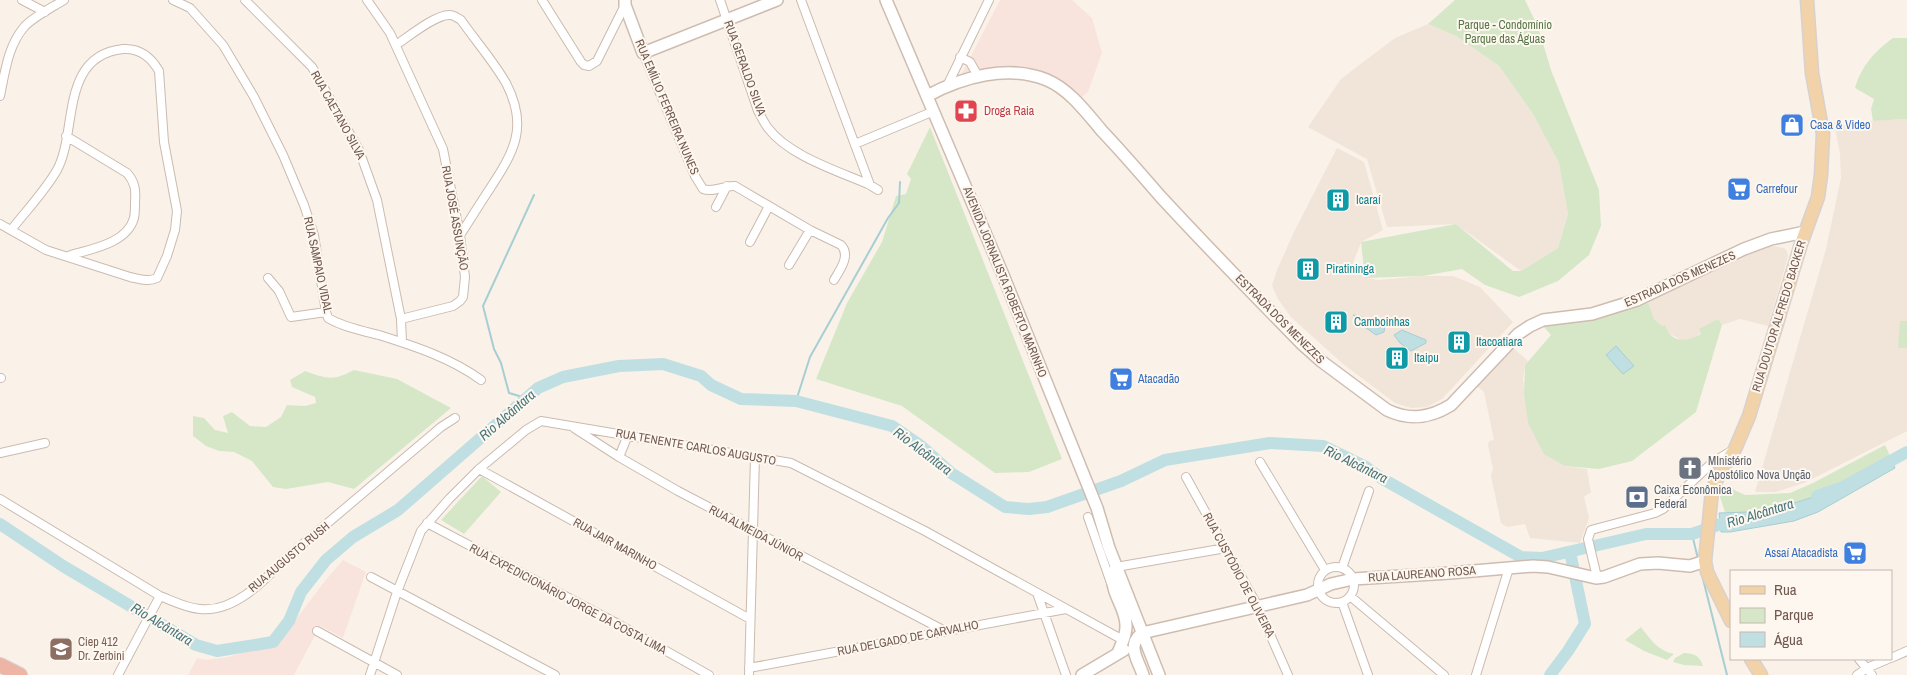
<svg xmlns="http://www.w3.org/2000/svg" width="1907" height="675" viewBox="0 0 1907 675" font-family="'Archivo Narrow',sans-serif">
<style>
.residential{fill:#f1e4d8}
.commercial{fill:#f9e4dd}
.green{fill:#d6e7c8}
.water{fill:#bfdfe2;stroke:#a6ced3}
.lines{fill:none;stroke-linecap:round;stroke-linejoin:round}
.stream{stroke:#a6ced3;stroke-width:2}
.river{stroke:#bfdfe2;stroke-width:12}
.street-casing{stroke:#cbbaaf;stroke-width:10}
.secondary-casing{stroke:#cfbcb0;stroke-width:14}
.primary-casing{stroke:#d8d1ce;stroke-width:15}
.highway-casing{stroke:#d8d1ce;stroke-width:16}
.street{stroke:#fff;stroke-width:8}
.secondary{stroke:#fff;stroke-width:11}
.primary{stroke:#f2d2a8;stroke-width:12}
.highway{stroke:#eeb5a6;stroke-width:14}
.labels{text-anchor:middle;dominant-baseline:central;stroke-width:4;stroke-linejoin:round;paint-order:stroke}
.park-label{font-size:12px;fill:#587748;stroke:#fdf7ef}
.street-label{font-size:12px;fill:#72594f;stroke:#fdf7ef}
.health-label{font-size:12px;fill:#be3a42;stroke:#fdf7ef;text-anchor:start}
.shop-label{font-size:12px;fill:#366cbe;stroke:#fdf7ef;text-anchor:start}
.culture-label{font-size:12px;fill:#0d838f;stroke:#fdf7ef;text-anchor:start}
.worship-label{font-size:12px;fill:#5b616d;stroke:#fdf7ef;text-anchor:start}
.service-label{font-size:12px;fill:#4e5e75;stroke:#fdf7ef;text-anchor:start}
.education-label{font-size:12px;fill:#785e54;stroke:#fdf7ef;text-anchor:start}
.water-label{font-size:14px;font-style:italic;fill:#47767c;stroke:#fdf7ef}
</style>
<rect width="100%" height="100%" fill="#faf2e8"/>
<path class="residential" d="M1428 24 1456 36 1499 66 1533 114 1559 163 1568 214 1558 248 1521 271 1456 224 1387 227 1367 159 1308 127 1341 79 1395 38Z
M1907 119V431L1804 483 1776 492H1755L1826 249 1841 178 1840 153 1834 123Z
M1337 148 1364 162 1383 230 1361 242 1353 263 1365 278 1379 280 1423 276H1453L1480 287 1513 322 1442 399 1427 407 1411 408 1395 403 1343 364 1291 317 1278 299 1272 285 1277 270 1294 232Z
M1772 246 1784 248 1787 251 1788 256 1768 326 1740 319 1722 325 1718 319 1699 330 1701 333 1690 340 1683 341 1672 335 1654 319 1634 315 1631 307 1745 254 1761 247Z
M1512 347 1528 361 1525 365 1523 379 1528 423 1565 466 1587 469 1591 493 1586 495 1584 497 1589 518 1580 543 1530 538 1525 524 1507 527 1501 523 1491 476 1493 469 1488 445 1489 441 1494 440 1484 392 1476 385Z"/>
<path class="commercial" d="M1000 0H1072L1092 18 1102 53 1088 92 1076 102 1047 83 1022 74 958 81Z
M343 560 366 572 343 638 320 626 294 675H188L197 658 206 660 228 657 279 642 324 582Z"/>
<path class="green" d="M1455 0H1525L1538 27 1551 70 1599 190 1601 226 1589 255 1558 281 1519 297 1485 285 1462 269 1423 276 1365 278 1361 242 1456 224 1513 271H1521L1558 248 1568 214 1559 163 1533 114 1499 66 1456 36 1428 24Z
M1893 38H1907V119L1873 121 1871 109 1874 99 1855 88C1862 65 1874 52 1893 38Z
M930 127 1062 459 1029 472 995 473 902 406 816 379 847 303 882 242 896 196 906 194 911 179 907 174Z
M1648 303 1654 319 1662 326 1665 325C1672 344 1686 342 1701 334L1699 329 1718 319 1722 325 1696 412 1632 461 1599 469 1565 466 1544 454 1528 423 1524 393 1525 365 1551 335 1543 326 1599 318 1631 307 1632 309Z
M1900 321H1907V348H1898Z
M354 370 397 379 451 408 354 489 328 482 286 489 273 487 252 461 234 452 219 451 206 446 193 436V416L204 418 215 430 228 433 223 416 232 412 250 426 266 427 281 417 287 405 305 406 316 403 315 397 292 387 290 380 305 371C327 379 333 381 354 370Z
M1885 445 1892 460C1848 482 1809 503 1760 510 1748 512 1737 514 1725 512L1720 497 1722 492 1730 488 1745 495 1790 493 1813 483Z
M482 476 501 492 464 534 441 520Z
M1641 627C1650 639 1658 651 1674 654L1667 660 1644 651 1625 640Z
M1684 653C1694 653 1700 656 1703 666L1684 665 1673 662 1675 658Z"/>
<path class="water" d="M1353 315 1360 316 1371 321 1382 322 1385 326 1384 332 1376 335 1365 327Z
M1402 330 1426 340V343L1411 351 1400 343 1394 335Z
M1616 346 1634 366 1623 374 1606 355Z
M1892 460 1895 468 1818 512 1794 521 1730 532H1721L1719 513 1749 512 1785 506 1841 488Z"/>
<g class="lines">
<path class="stream" d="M526 398 509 393 501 363 494 349 483 306 534 195
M796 401 810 357 888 218 899 203 900 182
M1692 534 1698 559
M1702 575 1727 675"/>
<path class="river" d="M1817 496 1841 488 1907 452
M0 524 63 566 196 645 217 651 273 642 289 621 301 592 326 560 353 537 398 510 538 388 563 377 619 366 663 364 701 376 711 385 741 399 796 401 892 426 921 446 951 473 1005 507 1029 509 1047 507 1121 481 1165 460 1270 443 1323 446 1366 467 1381 478 1521 557 1542 558 1646 534H1692L1735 519
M1550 675 1568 651 1585 624 1570 552"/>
<g class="street-casing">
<path id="street" d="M22 0 45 12
M173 0 190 8 223 45 254 97 283 155 304 205 314 235 326 312 328 318C343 327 363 331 379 335 414 346 451 358 481 380
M245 0 312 67 359 150 377 200 401 319 402 342
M367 0 390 33 443 149 460 235 465 277 463 297 460 301 453 306 401 319
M542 0 581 62 584 65 589 66 597 61 625 5
M720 0 758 111C761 116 764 123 768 128 789 156 838 171 870 185L878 190
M801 0 870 185
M396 45C408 37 436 14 450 15 454 15 457 18 461 20 475 40 494 62 506 83 529 127 514 152 489 190 479 205 470 220 460 235
M643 53 695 176 703 189C714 193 724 185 735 186L810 230 841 245C851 255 840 270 834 280
M960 57 970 62 978 76
M948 84 989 0
M0 96C5 72 8 45 25 26 35 16 51 8 64 0
M66 136 127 173C135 182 136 190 135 202 135 207 135 213 134 218 127 244 90 249 68 256
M855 144 934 111
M716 207 727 186
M0 224 46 250 130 277C140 279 148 282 157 278L167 256 175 230 177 211 164 142 159 71C151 57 139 48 123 49 59 56 78 132 57 170 45 191 26 211 11 230
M750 242 769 206
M789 265 810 230
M268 278 279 291 291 317 326 312
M0 378H1
M574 428 619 457 678 491 945 631
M0 453 45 443
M619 457 628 435
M1260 462 1325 570
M479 469 750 619
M1186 477 1257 605 1288 675
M0 499 160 596C173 601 186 608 200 609 233 613 263 582 284 560L441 427 455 418
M1088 517 1111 583
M427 523 620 625 709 675
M1116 567 1226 548
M1318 585a18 18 0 1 1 36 0a18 18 0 1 1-36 0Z
M1342 568 1369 491
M1596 573 1588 539 1591 530 1655 513 1663 509 1713 462 1733 450
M371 577 555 675
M1037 593 1066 675
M1350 596 1444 675
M1342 602 1368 675
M317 631 397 675
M1891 658 1907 651
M1859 659 1872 675
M749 668 1066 609
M118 675 160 596
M370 675 397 592 421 531 449 499 479 469 526 430 541 421 791 463 925 531 1123 640
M749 675 755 457
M1476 675 1509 568
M1857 675 1867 668 1888 659"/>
</g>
<g class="secondary-casing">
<path id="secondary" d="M625 0V5L643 53 777 0
M886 0 1003 275 1097 508 1109 548 1159 675
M927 96C962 77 1008 64 1047 80 1070 90 1086 112 1102 131 1122 152 1141 174 1160 196 1206 246 1254 295 1302 344L1321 361 1387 410C1410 421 1430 418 1451 405L1518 334 1530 326 1543 320 1592 314 1637 300 1744 249 1771 239 1805 232
M1116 567C1105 590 1127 605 1126 627 1126 636 1121 645 1118 653
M1082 675 1124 650
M1143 675C1138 659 1126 646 1142 633L1307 595 1331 584 1353 579 1450 573 1533 566 1548 567 1596 578 1604 577 1640 564 1658 563 1690 566 1705 561"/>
</g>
<g class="primary-casing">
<path id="primary" d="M1731 621 1707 572 1705 561 1712 491 1719 474 1735 449 1749 416 1801 244 1818 197 1821 175 1823 134 1812 73 1807 0
M1751 659 1761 675"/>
</g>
<g class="highway-casing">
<path id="highway" d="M0 665 20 675"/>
</g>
<use href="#street" class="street"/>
<use href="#secondary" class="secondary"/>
<use href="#primary" class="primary"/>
<use href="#highway" class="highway"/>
</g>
<defs>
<g id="pharmacy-square" transform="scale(1.25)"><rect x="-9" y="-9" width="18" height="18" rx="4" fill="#e0444e" stroke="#fdf7ef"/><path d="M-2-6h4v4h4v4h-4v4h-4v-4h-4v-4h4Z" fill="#fff"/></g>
<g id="shop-square" transform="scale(1.25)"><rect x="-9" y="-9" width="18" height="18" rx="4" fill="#3f7fe0" stroke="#fdf7ef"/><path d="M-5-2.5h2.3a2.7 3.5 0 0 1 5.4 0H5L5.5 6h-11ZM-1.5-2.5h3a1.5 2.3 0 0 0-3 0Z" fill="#fff"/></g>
<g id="supermarket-square" transform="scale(1.25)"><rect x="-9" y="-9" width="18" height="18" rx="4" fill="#3f7fe0" stroke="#fdf7ef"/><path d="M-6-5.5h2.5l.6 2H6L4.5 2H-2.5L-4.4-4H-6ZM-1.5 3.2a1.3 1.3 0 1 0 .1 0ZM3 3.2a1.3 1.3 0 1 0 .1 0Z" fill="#fff"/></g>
<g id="building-square" transform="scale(1.25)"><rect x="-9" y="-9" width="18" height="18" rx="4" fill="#0f9aa8" stroke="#fdf7ef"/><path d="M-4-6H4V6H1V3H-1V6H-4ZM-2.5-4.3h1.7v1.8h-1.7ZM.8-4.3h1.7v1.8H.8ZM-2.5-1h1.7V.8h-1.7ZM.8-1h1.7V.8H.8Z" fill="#fff"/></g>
<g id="church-square" transform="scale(1.25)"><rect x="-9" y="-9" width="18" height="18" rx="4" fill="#6b7280" stroke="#fdf7ef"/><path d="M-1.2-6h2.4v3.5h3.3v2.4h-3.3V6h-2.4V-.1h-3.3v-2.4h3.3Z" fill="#fff"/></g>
<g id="bank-square" transform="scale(1.25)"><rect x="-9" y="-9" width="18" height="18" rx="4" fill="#5c6f8a" stroke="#fdf7ef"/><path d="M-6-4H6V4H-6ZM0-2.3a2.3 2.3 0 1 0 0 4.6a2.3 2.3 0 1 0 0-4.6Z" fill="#fff"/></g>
<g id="school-square" transform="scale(1.25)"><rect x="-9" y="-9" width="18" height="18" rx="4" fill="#8d6e63" stroke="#fdf7ef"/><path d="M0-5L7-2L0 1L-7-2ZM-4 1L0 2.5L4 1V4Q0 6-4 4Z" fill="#fff"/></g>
</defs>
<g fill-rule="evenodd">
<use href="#pharmacy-square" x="966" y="111"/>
<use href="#shop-square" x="1792" y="125"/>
<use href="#supermarket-square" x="1739" y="189"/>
<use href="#building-square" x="1338" y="200"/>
<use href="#building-square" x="1308" y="269"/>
<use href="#building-square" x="1336" y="322"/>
<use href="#building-square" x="1459" y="342"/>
<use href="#building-square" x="1397" y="358"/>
<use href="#supermarket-square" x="1121" y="379"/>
<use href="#church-square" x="1690" y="468"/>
<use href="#bank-square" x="1637" y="497"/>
<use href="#supermarket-square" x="1855" y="553"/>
<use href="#school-square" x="61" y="649"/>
</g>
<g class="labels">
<g class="park-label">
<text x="1505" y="25">Parque - Condomínio<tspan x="1505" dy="14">Parque das Águas</tspan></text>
</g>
<g class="street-label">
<text transform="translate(745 68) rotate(70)">RUA GERALDO SILVA</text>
<text transform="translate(667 107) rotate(67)">RUA EMÍLIO FERREIRA NUNES</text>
<text transform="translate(338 115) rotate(61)">RUA CAETANO SILVA</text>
<text transform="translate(455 218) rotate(80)">RUA JOSÉ ASSUNÇÃO</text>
<text transform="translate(318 265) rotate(78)">RUA SAMPAIO VIDAL</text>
<text transform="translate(1680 279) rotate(-24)">ESTRADA DOS MENEZES</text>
<text transform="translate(1005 282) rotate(68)">AVENIDA JORNALISTA ROBERTO MARINHO</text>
<text transform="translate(1779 316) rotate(-73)">RUA DOUTOR ALFREDO BACKER</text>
<text transform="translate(1280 319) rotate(45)">ESTRADA DOS MENEZES</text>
<text transform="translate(696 447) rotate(10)">RUA TENENTE CARLOS AUGUSTO</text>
<text transform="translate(756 533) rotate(28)">RUA ALMEIDA JÚNIOR</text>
<text transform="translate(615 544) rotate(29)">RUA JAIR MARINHO</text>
<text transform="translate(289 557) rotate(-40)">RUA AUGUSTO RUSH</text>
<text transform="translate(1422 574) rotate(-4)">RUA LAUREANO ROSA</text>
<text transform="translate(1239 575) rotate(62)">RUA CUSTÓDIO DE OLIVEIRA</text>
<text transform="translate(568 599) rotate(28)">RUA EXPEDICIONÁRIO JORGE DA COSTA LIMA</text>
<text transform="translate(908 638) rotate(-11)">RUA DELGADO DE CARVALHO</text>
</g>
<g class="health-label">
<text x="984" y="111">Droga Raia</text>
</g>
<g class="shop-label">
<text x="1810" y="125">Casa &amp; Video</text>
<text x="1756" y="189">Carrefour</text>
<text x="1138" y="379">Atacadão</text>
<text x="1838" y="553" text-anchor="end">Assaí Atacadista</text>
</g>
<g class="culture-label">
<text x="1356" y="200">Icaraí</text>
<text x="1326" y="269">Piratininga</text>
<text x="1354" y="322">Camboinhas</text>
<text x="1476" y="342">Itacoatiara</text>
<text x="1414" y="358">Itaipu</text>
</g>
<g class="worship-label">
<text x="1708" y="461">MInistério<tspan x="1708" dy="14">Apostólico Nova Unção</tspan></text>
</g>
<g class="service-label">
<text x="1654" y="490">Caixa Econômica<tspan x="1654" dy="14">Federal</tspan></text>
</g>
<g class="education-label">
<text x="78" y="642">Ciep 412<tspan x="78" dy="14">Dr. Zerbini</tspan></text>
</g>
<g class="water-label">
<text transform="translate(507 415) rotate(-41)">Rio Alcântara</text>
<text transform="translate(923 451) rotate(37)">Rio Alcântara</text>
<text transform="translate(1356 464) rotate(26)">Rio Alcântara</text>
<text transform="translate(1760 513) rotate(-17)">Rio Alcântara</text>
<text transform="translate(162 624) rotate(31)">Rio Alcântara</text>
</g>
</g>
<rect x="1730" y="570" width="162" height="90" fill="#fdf7ef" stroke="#c5b8af"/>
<rect x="1740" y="586" width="25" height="8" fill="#f2d2a8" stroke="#c5b8af"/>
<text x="1774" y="595" font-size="15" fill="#72594f">Rua</text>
<rect x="1740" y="608" width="25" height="15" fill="#d6e7c8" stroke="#c5b8af"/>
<text x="1774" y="620" font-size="15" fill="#72594f">Parque</text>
<rect x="1740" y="632" width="25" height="15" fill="#bfdfe2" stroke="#c5b8af"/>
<text x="1774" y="645" font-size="15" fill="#72594f">Água</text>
</svg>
